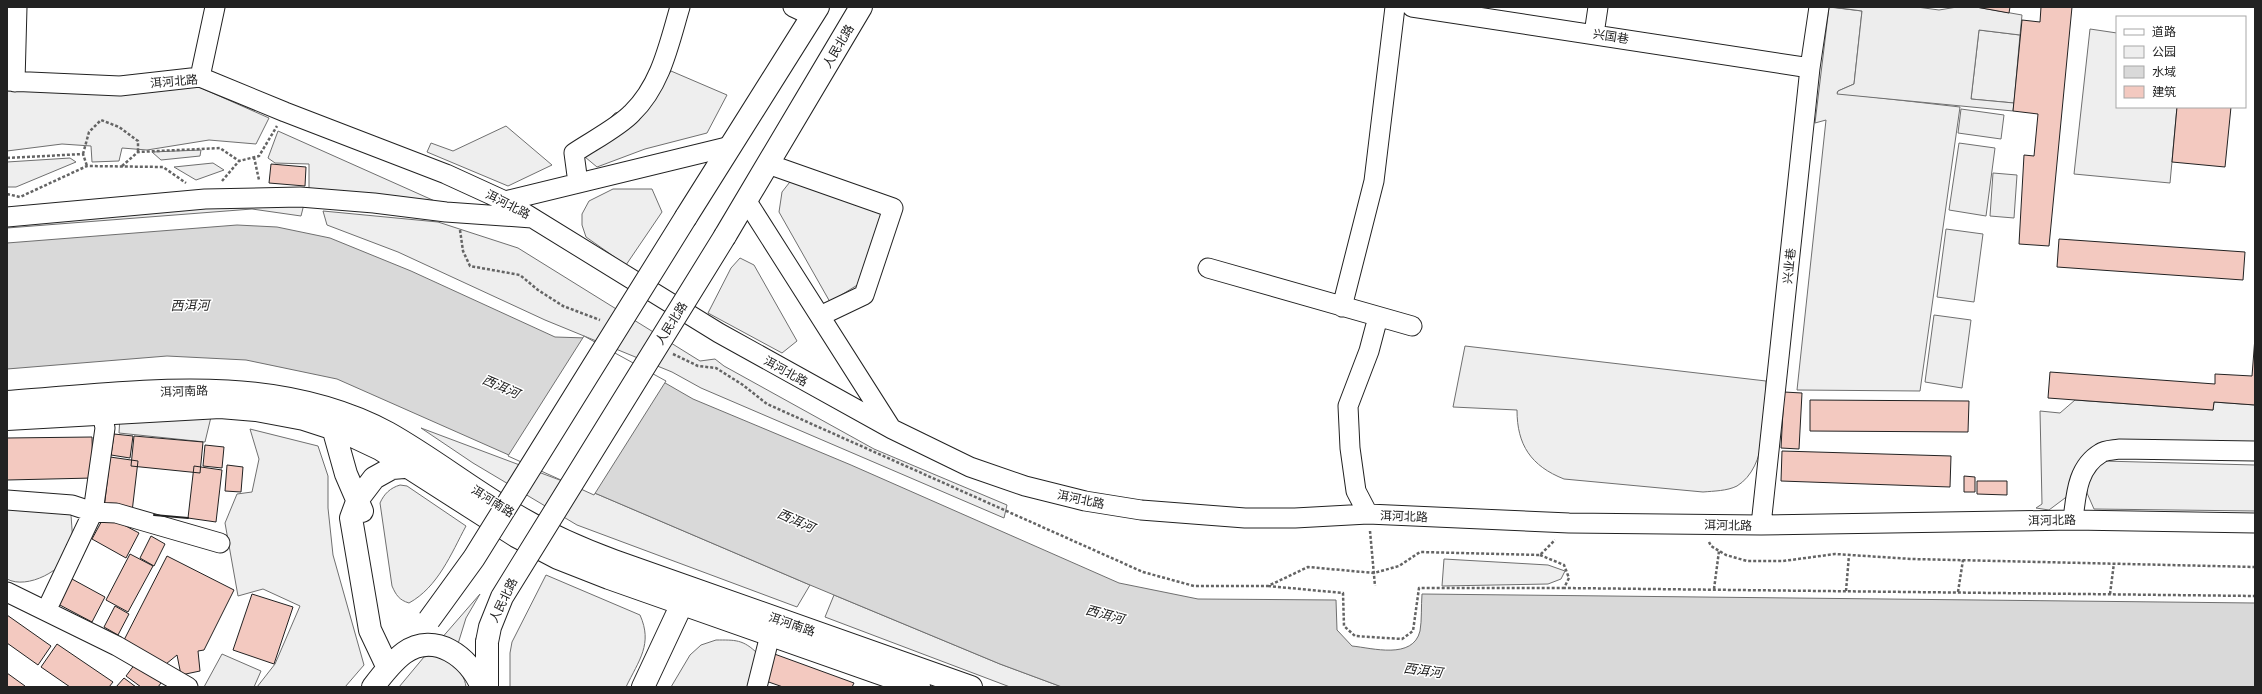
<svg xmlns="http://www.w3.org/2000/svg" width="2262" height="694" viewBox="0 0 2262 694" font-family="'PT Serif','Noto Sans SC',serif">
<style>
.green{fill:#eee;stroke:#6f6f6f}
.parking{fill:#ededed;stroke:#6f6f6f}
.water{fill:#d9d9d9;stroke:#6f6f6f}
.pier{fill:#fff;stroke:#6f6f6f}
.building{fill:#f3c9c0;stroke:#222}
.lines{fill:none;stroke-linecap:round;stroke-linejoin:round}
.minor-casing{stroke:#222;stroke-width:21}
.major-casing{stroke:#222;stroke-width:24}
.path{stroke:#646464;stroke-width:2.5;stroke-dasharray:3 2;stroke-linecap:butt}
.minor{stroke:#fff;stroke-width:19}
.major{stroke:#fff;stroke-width:22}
.major-bridge-casing{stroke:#222;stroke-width:24;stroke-linecap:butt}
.major-bridge{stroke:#fff;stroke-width:22}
.wall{stroke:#222;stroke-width:2}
.labels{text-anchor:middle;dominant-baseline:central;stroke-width:3;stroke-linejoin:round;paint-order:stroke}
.street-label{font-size:12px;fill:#222;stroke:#fff}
.water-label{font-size:13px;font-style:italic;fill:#222;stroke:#fff}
</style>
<rect width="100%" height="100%" fill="#fff"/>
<path class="green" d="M1829 7 1862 11 1854 84 1838 91 1837 93 1960 107 1920 391 1797 390 1826 120 1815 123Z
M2090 29 2117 33V107H2177L2170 183 2074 174Z
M1979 30 2020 35 2014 103 1971 99Z
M671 71 727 95 707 133 645 149 597 167 585 157 583 145 615 113 645 106Z
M7 87 168 89 199 87 269 118 256 144 209 140 147 150 122 148 119 161 92 162 91 146 62 144 7 151Z
M1961 109 2004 115 2001 139 1958 133Z
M506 126 552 165 508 186 427 152 431 143 453 151Z
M278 131 437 202 309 189V164L275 163 268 158Z
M1959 143 1995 148 1986 216 1949 210Z
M201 150 200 156 161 160 152 152Z
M70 158 76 162 16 187H7V162Z
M213 163 224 170 196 180 174 167Z
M1993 173 2017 175 2014 218 1990 216Z
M793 178 889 210 867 279 830 302 779 212 782 192Z
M613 189H652L662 212 626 265 586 237 582 225V214L589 201Z
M304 204 301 216 252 209 7 228V220L148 210Z
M323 211 438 222 518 248 700 361 715 359 724 366 874 449 1007 505 1004 518 701 388 672 372 545 320 398 252 327 225Z
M1946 229 1983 234 1974 302 1937 297Z
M740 258 754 265 797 341 782 353 708 313 731 268Z
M1934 315 1971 320 1962 388 1925 382Z
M1465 346 1766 381C1765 412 1768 467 1737 486 1727 491 1714 491 1703 492L1564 479C1531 466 1517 445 1517 410L1453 407Z
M2075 400 2213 410 2214 402 2255 405V445H2100L2085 453 2074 473 2069 495 2049 510 2036 508 2042 504 2040 411 2060 413Z
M120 416 211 417 205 442 119 433Z
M421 428 597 494 810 585 797 607 577 525 473 463Z
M250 429 318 446 328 476V508L333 555 364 665 345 687H257L275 664 300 606 263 589 238 596 225 523 237 494 252 492 259 459Z
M2102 461 2255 465V511L2094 509 2087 493 2088 476Z
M400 485 407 486 466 526C451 554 438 587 409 603 399 600 396 595 392 586L380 503C384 494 390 488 400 485Z
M7 504 71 512C71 523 74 539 71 549 65 570 27 590 7 579Z
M1444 559 1548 565 1565 571 1561 579 1548 584 1442 586Z
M546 575 640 615C653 644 639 660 626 687H510V653L512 642Z
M480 594 466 618 457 647 440 640Z
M834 595 1000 664 1062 687H1010L825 617Z
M716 640C735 640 743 639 758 654L755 687H671L690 655 701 645Z
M429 656C446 656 464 669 466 687H399L424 657Z"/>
<path class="parking" d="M1832 7H1917L1939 10 1957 7H1976L2022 15 2020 35 1979 30 1971 99 2014 103 2013 111 1837 94 1838 91 1854 84 1862 11Z
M222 654 261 671 254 687H204Z"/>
<path class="water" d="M237 225 277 227 330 238 411 271 555 337 587 338 693 399 851 465 1119 583 1198 599 1336 600 1337 630 1352 646C1372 648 1413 660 1420 631 1422 620 1421 606 1422 594L2255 603V687H1062L1000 664 810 585 597 494 337 379 246 360 167 356 7 369V243Z"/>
<path class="pier" d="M584 336 666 381 594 495 508 456Z"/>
<path class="building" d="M1976 7H2010L2009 13Z
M2041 7H2072L2049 246 2019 244 2024 155 2034 156 2038 114 2013 111 2022 20 2040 22Z
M2177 107H2231L2225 167 2172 162Z
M271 164 306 167 305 186 269 183Z
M2059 239 2245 252 2243 280 2057 267Z
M2255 337V405L2214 402 2213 410 2048 398 2050 372 2215 384V374L2252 376Z
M1784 392 1802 393 1799 449 1781 448Z
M1810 400 1969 401 1968 432 1810 431Z
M114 434 133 436 130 458 111 455Z
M134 436 203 442 200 473 131 466Z
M92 437 93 478 7 480V438Z
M205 445 224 447 222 468 203 466Z
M1782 451 1951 456 1950 487 1781 481Z
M110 457 138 461 132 512 104 509Z
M227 465 243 467 241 492 225 491Z
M194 466 222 470 216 522 188 518Z
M1964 476 1975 477V492H1964Z
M1977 481H2007V495L1977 494Z
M105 515 139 533 126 558 92 539Z
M151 536 165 544 154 566 140 558Z
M130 554 153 566 128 612 106 600Z
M167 556 234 590 204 650 198 651 200 671 181 675 177 655 166 664 123 642Z
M72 579 105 597 92 622 58 604Z
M252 594 293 607 274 664 233 650Z
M115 606 129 614 118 635 104 627Z
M7 615 51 646 38 665 7 643Z
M57 644 113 682 109 687H70L41 667Z
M769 652 854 683 852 687H783L760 679Z
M138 660 164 679 158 687H141L126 676Z
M7 673 25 686 24 687H7Z
M124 678 136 687H116Z"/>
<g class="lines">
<g class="minor-casing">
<path id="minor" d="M793 7 812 16
M1412 7 1810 68
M1594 34 1598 7
M200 77 215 7
M7 81 120 86 200 77 285 112 446 174 505 201 719 333 892 429 970 467 1025 486 1085 501 1141 510 1245 518H1295L1368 514 1569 523 1761 525 2073 520 2255 523
M15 82 17 7
M768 164 893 208 864 295 820 316
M578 183 574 153C590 142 619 127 632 113 661 85 669 44 680 7
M746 200 891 428
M505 201 731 146
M7 217 205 199 300 197 374 203 446 212 532 218
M1208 268 1412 326
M1342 307 1374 181 1395 7
M7 500 72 505 93 512 105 428 102 413
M1368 514 1356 491 1350 448 1348 406 1369 351 1378 317
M2073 520C2076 495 2077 467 2101 453 2105 450 2114 450 2119 449L2255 451
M1761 525 1810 68 1819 7
M7 592 117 646 188 687
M46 611 93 512 116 513 220 543
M757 687 770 635"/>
</g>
<g class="major-casing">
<path id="major" d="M686 217 818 7
M725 236 861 7
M7 402C135 393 270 370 388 433 429 456 466 485 506 509 540 531 576 547 614 561L971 687
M330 417 346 474 362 511
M7 419 220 407 256 410 304 419 344 432 380 449 516 536 558 558 609 578 919 687
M487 642V687
M388 668 370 630 351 518 358 499 374 478 392 468 416 466
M373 687C382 675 392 662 404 653 435 631 469 657 482 687
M643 687 688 591"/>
</g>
<path class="path" d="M83 154 89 132 101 120 119 127 138 141V152
M254 157 259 180
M7 158 83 154 87 166
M122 166 138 152 220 148 239 161
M222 181 239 161 259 156 277 126
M7 194 20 197 87 166 163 167 186 183
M460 230 463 251 470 266 520 275 538 290 563 306 600 320
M673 354 698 366 716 368 743 385 767 404 1143 572 1194 586H1268L1308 567 1374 573 1399 566 1420 552 1540 555 1555 540
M1370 531 1375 586
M1709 542 1711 546 1726 555 1747 561H1783L1835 554 1912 559 2255 567
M1540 555 1564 565 1569 578 1564 588 2255 596
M1268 586 1343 593 1344 626 1355 636 1402 639 1413 631 1419 588H1564
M1714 589 1719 551
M1846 591 1849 555
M1958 592 1963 560
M2110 594 2114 563"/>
<use href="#minor" class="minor"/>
<use href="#major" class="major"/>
<g class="major-bridge-casing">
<path id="major-bridge" d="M429 620 474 558 686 217
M487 642 490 627 502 597 725 236"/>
</g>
<use href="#major-bridge" class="major-bridge"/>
<path class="wall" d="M154 515 188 518"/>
</g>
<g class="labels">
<g class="street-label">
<text transform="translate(1611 36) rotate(9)">兴国巷</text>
<text transform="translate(838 46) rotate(-59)">人民北路</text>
<text transform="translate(174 81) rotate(-5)">洱河北路</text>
<text transform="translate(508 204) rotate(27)">洱河北路</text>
<text transform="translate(1789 266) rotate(-84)">兴业巷</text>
<text transform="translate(671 323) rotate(-58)">人民北路</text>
<text transform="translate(786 371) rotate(29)">洱河北路</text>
<text transform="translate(184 391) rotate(-2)">洱河南路</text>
<text transform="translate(1081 499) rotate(12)">洱河北路</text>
<text transform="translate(493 501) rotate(32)">洱河南路</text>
<text transform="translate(1404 516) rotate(2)">洱河北路</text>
<text transform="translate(2052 520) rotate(-1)">洱河北路</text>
<text transform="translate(1728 525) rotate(1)">洱河北路</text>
<text transform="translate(503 600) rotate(-64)">人民北路</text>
<text transform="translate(792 624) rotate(19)">洱河南路</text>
</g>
<g class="water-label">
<text transform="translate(190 305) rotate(-1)">西洱河</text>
<text transform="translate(501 386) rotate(24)">西洱河</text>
<text transform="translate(796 520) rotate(24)">西洱河</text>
<text transform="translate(1105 614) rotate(15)">西洱河</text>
<text transform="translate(1423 670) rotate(8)">西洱河</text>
</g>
</g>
<rect width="2262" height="694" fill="none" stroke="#222222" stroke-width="16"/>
<rect x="2116" y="16" width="130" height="92" fill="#ffffff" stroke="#a7a7a7"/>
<rect x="2124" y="29" width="20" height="6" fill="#ffffff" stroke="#a7a7a7"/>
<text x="2152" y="36" font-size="12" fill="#222222">道路</text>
<rect x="2124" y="46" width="20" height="12" fill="#eeeeee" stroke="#a7a7a7"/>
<text x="2152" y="56" font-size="12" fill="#222222">公园</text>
<rect x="2124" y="66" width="20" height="12" fill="#d9d9d9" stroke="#a7a7a7"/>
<text x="2152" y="76" font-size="12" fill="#222222">水域</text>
<rect x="2124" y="86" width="20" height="12" fill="#f3c9c0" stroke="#a7a7a7"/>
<text x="2152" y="96" font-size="12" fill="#222222">建筑</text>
</svg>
